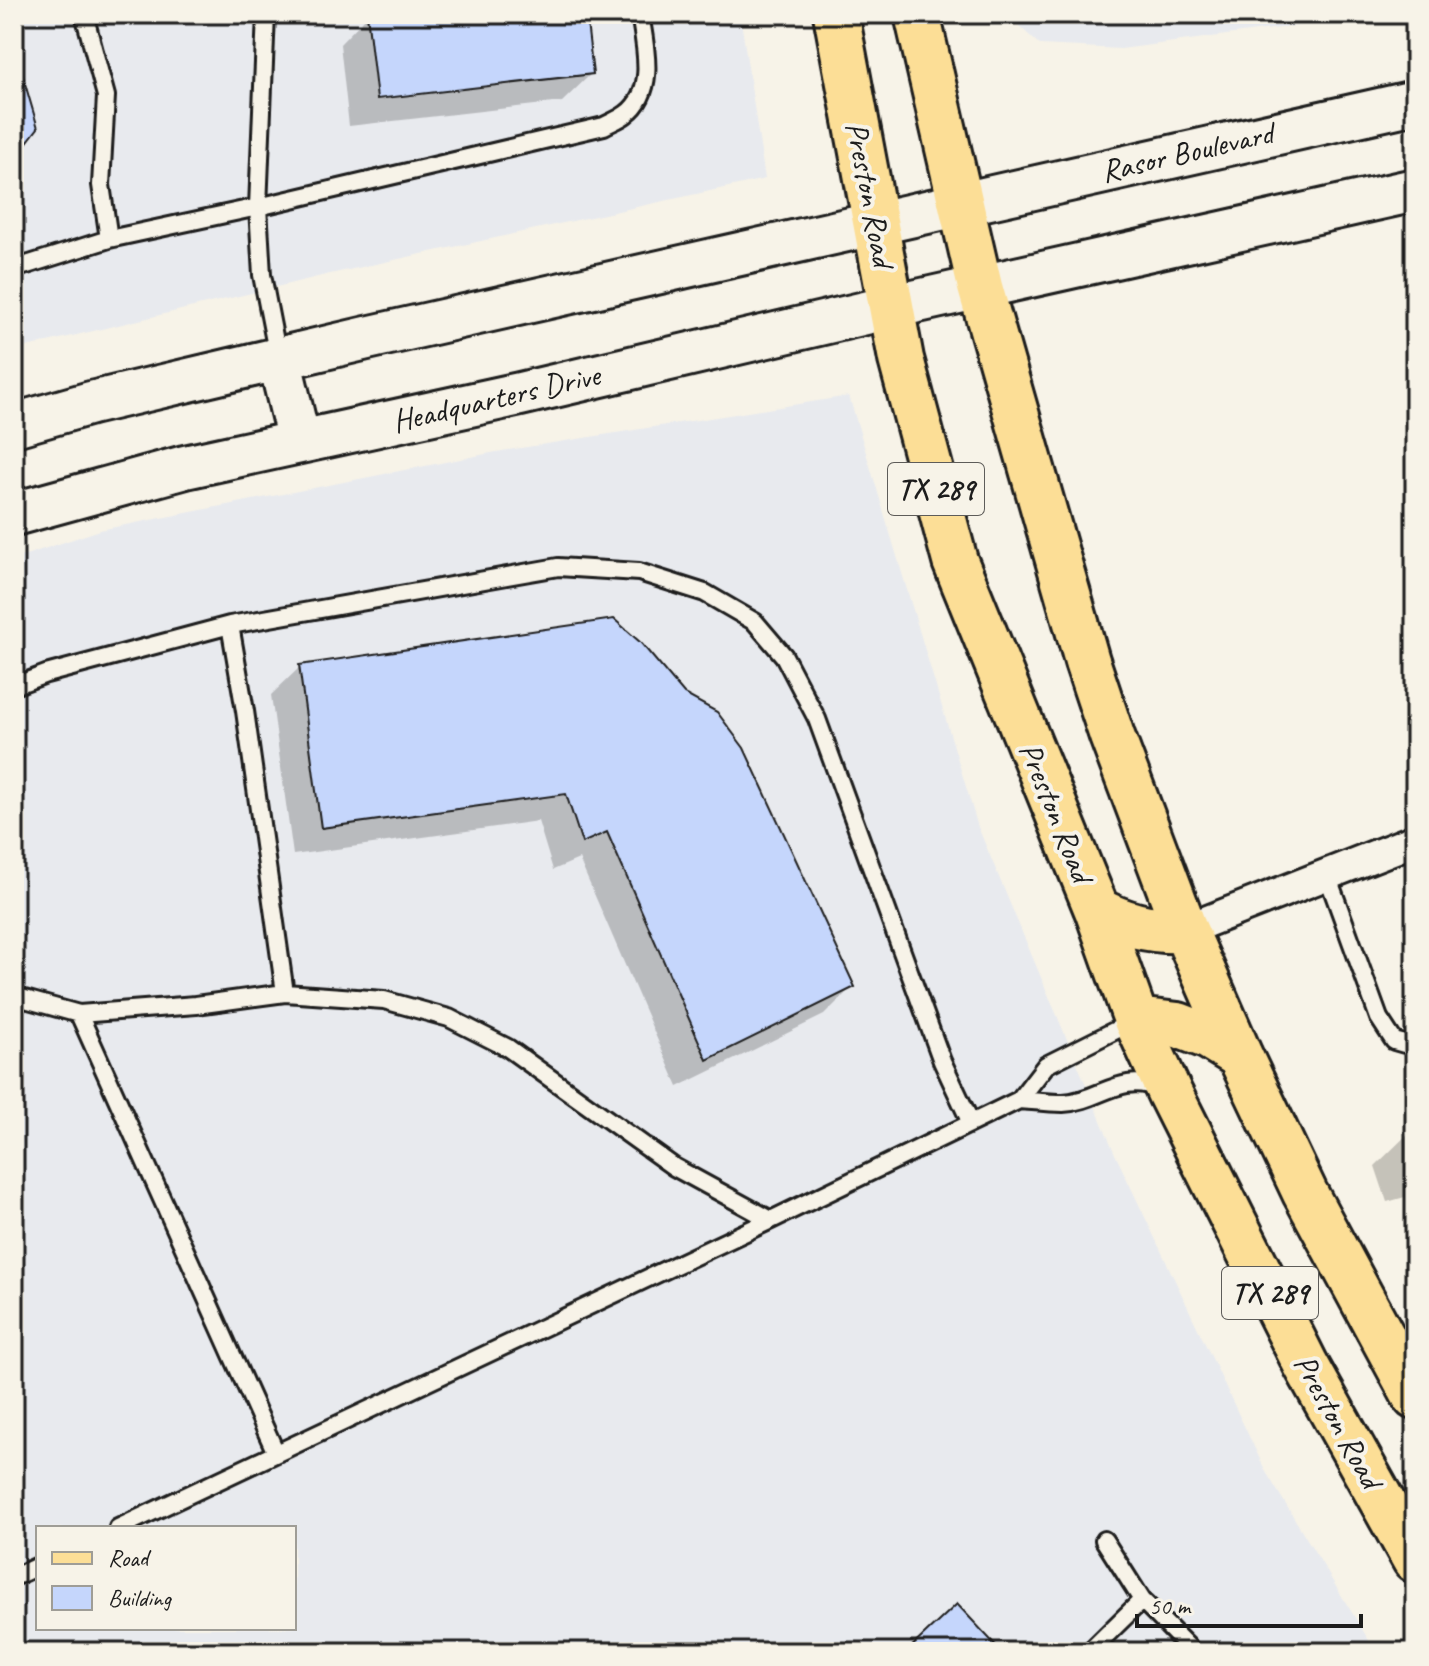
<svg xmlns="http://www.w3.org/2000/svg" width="1429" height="1666" viewBox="0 0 1429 1666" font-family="Caveat,sans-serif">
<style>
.built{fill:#e8eaee;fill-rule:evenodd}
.shadow{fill:#0003}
.building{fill:#c5d6fc;stroke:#1c1c1c;stroke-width:2}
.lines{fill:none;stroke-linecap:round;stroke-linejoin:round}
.service-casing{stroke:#1c1c1c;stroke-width:22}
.minor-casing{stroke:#1c1c1c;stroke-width:36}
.secondary-casing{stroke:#1c1c1c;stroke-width:48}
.primary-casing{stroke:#1c1c1c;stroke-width:50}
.service{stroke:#f7f3e8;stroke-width:16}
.minor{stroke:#f7f3e8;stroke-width:30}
.secondary{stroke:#f7f3e8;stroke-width:42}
.primary{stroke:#fcde96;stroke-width:44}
.labels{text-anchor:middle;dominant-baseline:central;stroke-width:8;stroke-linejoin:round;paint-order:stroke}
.shield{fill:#f7f3e8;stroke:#5e5c59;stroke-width:2}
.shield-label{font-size:30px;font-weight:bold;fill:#1c1c1c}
.street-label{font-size:32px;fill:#1c1c1c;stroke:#f7f3e8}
</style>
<rect width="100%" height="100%" fill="#f7f3e8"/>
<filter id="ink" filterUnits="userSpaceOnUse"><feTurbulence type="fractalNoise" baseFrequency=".0125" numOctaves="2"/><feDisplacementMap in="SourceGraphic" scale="16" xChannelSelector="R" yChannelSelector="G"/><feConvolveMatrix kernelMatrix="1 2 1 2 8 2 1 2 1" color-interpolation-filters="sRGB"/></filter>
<g filter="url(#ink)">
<path class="built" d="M14 14H740L765 179 330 274 14 350Z
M1006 14H1386L1121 49 1040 45Z
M849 396 978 827 1115 1154 1266 1472 1376 1652H14V559L100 530 496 452ZM38 1528H294V1628H38Z"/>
<path class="shadow" d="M380 14H584L591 74 562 102 349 126 340 44 368 15Z
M613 621 852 987 824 1015 678 1087 579 859 553 870 538 821 293 855 271 695 300 667Z
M1415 1127V1228L1405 1197 1387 1202 1375 1166Z"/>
<path class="building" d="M367 14H586L593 74 377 99Z
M14 46 38 128 14 159Z
M614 619 641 643 684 694 717 712 744 748 855 987 707 1060 607 832 582 843 566 794 321 828 299 665Z
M957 1604 1002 1652H906Z"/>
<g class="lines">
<g class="service-casing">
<path id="service" d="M84 14 106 96 101 185 109 239
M266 14 258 207 262 275 278 357
M14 269 109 239 258 207 604 126C611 122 620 119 626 114 657 91 645 46 640 14
M230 625 245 711 285 993
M14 686 46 674 230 625 558 567 639 572 705 593 755 622 784 656 817 719 942 1061 971 1123
M1327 875 1379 1018 1394 1041 1415 1047
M14 996 79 1014 196 1005 285 993 384 1000 449 1018 508 1048 674 1167 771 1220
M79 1014 276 1453
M1019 1100C1033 1101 1049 1103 1063 1103 1100 1101 1121 1071 1160 1089
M118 1528 771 1220 1019 1100 1046 1065 1136 1020
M1104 1540 1142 1600 1193 1652
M14 1577 38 1566
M1089 1652 1142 1600"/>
</g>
<g class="minor-casing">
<path id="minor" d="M1185 930 1415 840"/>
</g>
<g class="secondary-casing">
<path id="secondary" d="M279 358 299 441
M14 425 91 403 367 338 1415 102
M14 514 185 467 520 394 891 307 1415 190"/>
</g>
<g class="primary-casing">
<path id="primary" d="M836 14 901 359 955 561 1097 910 1136 1020 1170 1094 1306 1365 1415 1560
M917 14 980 287 1087 661 1112 736 1185 930 1240 1056 1305 1193 1415 1397
M1097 910C1125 925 1153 932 1185 930
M1136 1020 1178 1025 1209 1037 1240 1056"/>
</g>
<use href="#service" class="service"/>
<use href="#minor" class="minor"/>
<use href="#secondary" class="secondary"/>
<use href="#primary" class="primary"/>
</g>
</g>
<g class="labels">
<g class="shield">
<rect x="888" y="463" width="96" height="52" rx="6"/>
<rect x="1222" y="1267" width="96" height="52" rx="6"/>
</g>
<g class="shield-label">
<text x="936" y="489">TX 289</text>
<text x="1270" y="1293">TX 289</text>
</g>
<g class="street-label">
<text transform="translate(1187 152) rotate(-13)">Rasor Boulevard</text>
<text transform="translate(870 194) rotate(79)">Preston Road</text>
<text transform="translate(496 398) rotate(-13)">Headquarters Drive</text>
<text transform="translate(1056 812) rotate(68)">Preston Road</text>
<text transform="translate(1338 1421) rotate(61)">Preston Road</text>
</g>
</g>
<rect width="1429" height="1666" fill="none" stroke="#f7f3e8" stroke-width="48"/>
<rect x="24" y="24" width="1381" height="1618" fill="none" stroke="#1c1c1c" stroke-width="3" filter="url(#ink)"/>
<rect x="36" y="1526" width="260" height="104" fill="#f7f3e8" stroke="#9f9d96" stroke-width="2"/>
<rect x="52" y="1552" width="40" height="12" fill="#fcde96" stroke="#9f9d96" stroke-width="2"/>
<text x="108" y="1566" font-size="24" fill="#1c1c1c">Road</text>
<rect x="52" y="1586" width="40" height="24" fill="#c5d6fc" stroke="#9f9d96" stroke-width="2"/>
<text x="108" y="1606" font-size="24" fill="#1c1c1c">Building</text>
<path d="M1137 1614v12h224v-12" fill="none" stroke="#1c1c1c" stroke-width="4"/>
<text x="1149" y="1614" font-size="24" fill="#1c1c1c" stroke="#f7f3e8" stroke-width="6" paint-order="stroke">50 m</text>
</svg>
